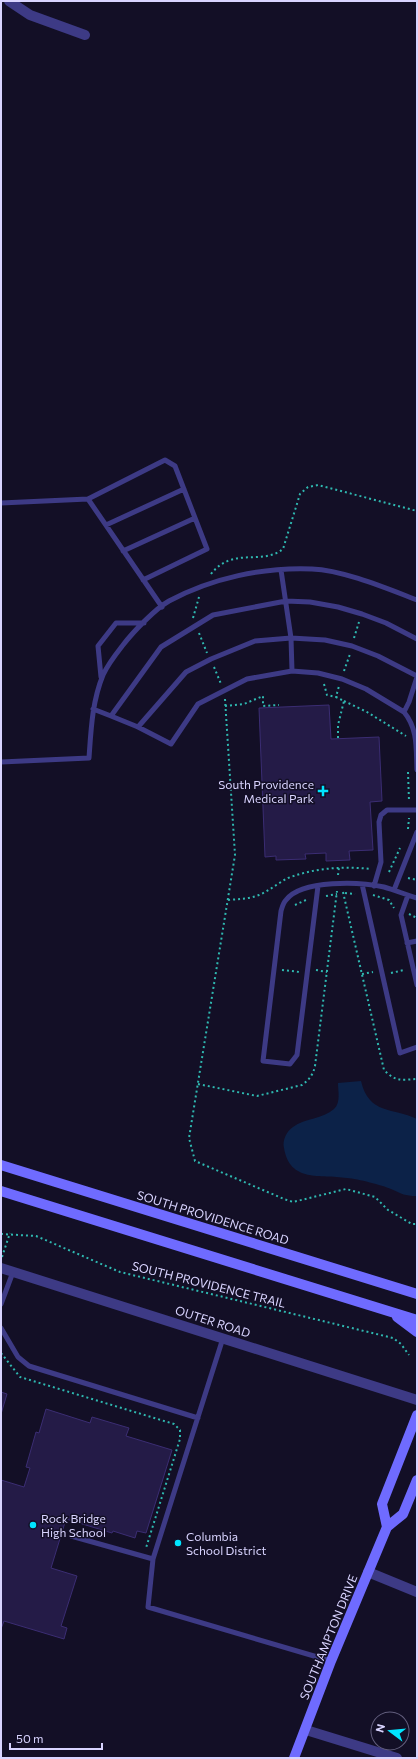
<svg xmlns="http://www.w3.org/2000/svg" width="418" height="1759" viewBox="0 0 418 1759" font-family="Commissioner,sans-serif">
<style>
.water{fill:#0c2248}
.building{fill:#241b47;stroke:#3b2d73}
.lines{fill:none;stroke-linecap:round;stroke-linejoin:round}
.path{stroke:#2fb8b0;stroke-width:2;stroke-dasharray:2 3;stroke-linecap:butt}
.lane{stroke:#3d3a85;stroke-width:5}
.street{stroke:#3d3a85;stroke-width:10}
.secondary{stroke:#6f6bff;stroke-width:10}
.poi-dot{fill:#00e5ff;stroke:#130f26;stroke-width:1.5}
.labels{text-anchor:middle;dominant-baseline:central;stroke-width:3;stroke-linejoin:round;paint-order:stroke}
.poi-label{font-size:12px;fill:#d9d4ff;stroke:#130f26;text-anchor:start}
.street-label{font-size:12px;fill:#d9d4ff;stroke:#130f26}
</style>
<rect width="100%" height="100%" fill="#130f26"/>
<path class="water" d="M361 1081C369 1115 392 1107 417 1119V1196C404 1196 403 1194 391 1189 382 1185 358 1179 347 1178 320 1174 290 1183 284 1148 282 1140 287 1131 293 1127 305 1118 323 1119 334 1109 341 1103 338 1091 338 1083Z"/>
<path class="building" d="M329 705 331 739 379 737 382 801 370 802 373 850 349 851 350 860 326 861V853L305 854 306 859 276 860V856L265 857 259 708Z
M1 1392 7 1394 1 1414Z
M46 1409 90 1423 92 1417 129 1428 126 1436 172 1450 146 1533 137 1531 135 1538 113 1531 112 1533 66 1519 51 1568 77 1576 61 1626 67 1628 64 1639 4 1621 1 1629V1480L24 1487 30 1468 26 1467 36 1432 39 1433Z"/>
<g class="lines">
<path class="path" d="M211 574C233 546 262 566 283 549L300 494 308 487 318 485 417 511
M193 618 199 597
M199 633 207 653
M354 638 359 622
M214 667 221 684
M344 671 350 654
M324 684 327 695 336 697
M225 699 235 855 189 1138 195 1161 284 1199 293 1202 346 1189 375 1197 388 1210 412 1224H417
M344 701 367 712 406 736
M225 706 244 704 263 696V706L279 705
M338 738V725L344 701 336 697 339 686
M408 772 409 801
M408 829 409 818
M389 872 400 848
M338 875 339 867
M408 878 417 880
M343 892 384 1070C396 1082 401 1080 417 1079
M345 893 355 894
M373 895 389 900 394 908
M326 896 337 894
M228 900C239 899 249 899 259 895 269 891 278 883 288 878 314 868 343 866 371 869
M295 905 308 899
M409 914 417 918
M282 970 300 972
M316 970 327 972
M391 973 404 970
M362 974 373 972
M198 1084 257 1096 302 1085C309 1080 313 1075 315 1066L337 891
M1 1234 36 1236 120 1272 393 1338 401 1344 409 1355
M2 1257 10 1233
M1 1353 20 1377 174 1424 180 1430V1439L146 1548"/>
<path class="lane" d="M1 503 88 499
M106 525 184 489
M123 551 195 518
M281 570 291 638 292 671
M143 580 207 549 175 466 165 460 88 499C113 535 137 571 162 607
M101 677 98 646 116 623H144
M417 677 409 702 404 712C418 729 416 748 417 770
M93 709 111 716
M404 712 366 689 342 679 318 673 292 671 247 679 198 704 171 744 138 727 111 716 161 647 213 615 286 601 310 602 338 607 362 614 386 623 417 639
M138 727 186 672 211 659 255 641 291 638 325 640 352 646 378 656 417 676
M1 762 89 758C91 730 92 702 103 675 108 664 116 654 123 645 133 632 155 609 169 601 212 578 263 567 312 569 343 570 388 589 417 600
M362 884 400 1053 417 1047
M318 886 297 1055 290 1064 263 1061 281 911C282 908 283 903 286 900 302 879 361 882 384 887 395 890 406 895 417 898
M374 886 381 862 379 822 381 815 387 810H417
M394 890 417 832
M408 895 401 915 417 985
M407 943 417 941
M1 1304 13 1272
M1 1328 18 1357 29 1366 198 1418
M71 1536 153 1559 223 1338
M153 1559 148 1607 331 1661"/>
<path class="street" d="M9 1 30 15 85 35
M1 1268 417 1400
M368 1572 417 1592
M306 1730 397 1758"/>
<path class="secondary" d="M1 1165 417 1294
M1 1191 417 1320
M397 1317 417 1332
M387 1527 382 1504 417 1415
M294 1758 331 1661 387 1527 403 1514 417 1480"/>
</g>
<g class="poi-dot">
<path d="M321 785h4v4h4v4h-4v4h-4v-4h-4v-4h4z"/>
<circle cx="33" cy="1525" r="4"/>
<circle cx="178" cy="1543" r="4"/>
</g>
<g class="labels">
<g class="poi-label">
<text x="314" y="784" text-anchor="end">South Providence<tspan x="314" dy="14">Medical Park</tspan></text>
<text x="41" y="1518">Rock Bridge<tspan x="41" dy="14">High School</tspan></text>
<text x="186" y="1536">Columbia<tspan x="186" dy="14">School District</tspan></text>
</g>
<g class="street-label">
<text transform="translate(213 1217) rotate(17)">SOUTH PROVIDENCE ROAD</text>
<text transform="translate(209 1284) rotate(14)">SOUTH PROVIDENCE TRAIL</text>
<text transform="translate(213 1321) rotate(18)">OUTER ROAD</text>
<text transform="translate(328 1637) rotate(-68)">SOUTHAMPTON DRIVE</text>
</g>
</g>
<rect width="418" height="1759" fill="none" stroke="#d9d4ff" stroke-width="4"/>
<g transform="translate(390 1731) rotate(286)"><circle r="19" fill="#130f26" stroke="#625e7d"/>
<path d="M0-3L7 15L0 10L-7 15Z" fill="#00e5ff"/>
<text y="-6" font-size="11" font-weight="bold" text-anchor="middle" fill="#d9d4ff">N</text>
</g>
<path d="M10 1743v6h92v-6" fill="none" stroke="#d9d4ff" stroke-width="2"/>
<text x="16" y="1743" font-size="12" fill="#d9d4ff" stroke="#130f26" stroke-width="3" paint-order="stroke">50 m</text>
</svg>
